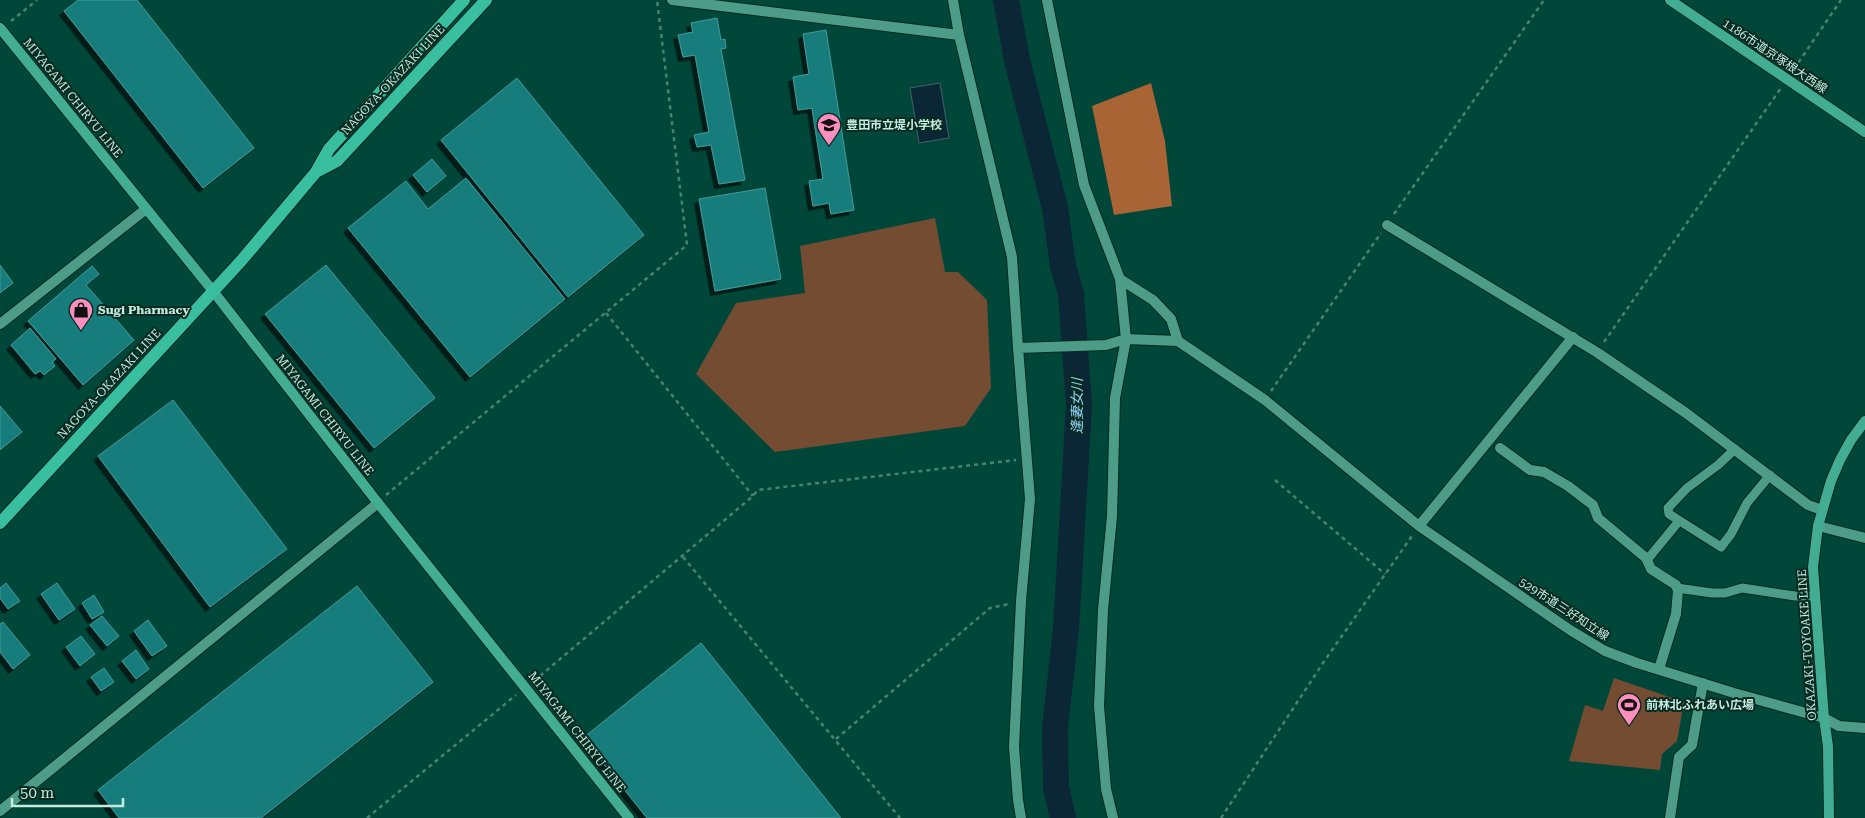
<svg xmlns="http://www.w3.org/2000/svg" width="1865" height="818" viewBox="0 0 1865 818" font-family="'Roboto Serif','Noto Sans JP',serif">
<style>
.green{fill:#744c32}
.forest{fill:#a86434}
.water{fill:#0b2736;stroke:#436268}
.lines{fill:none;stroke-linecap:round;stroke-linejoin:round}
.river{stroke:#0b2736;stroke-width:26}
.building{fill:#197c7b;stroke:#419b9a;filter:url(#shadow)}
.lane-casing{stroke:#002b21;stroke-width:11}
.street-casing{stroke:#002b21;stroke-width:12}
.secondary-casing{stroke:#002b21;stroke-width:12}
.primary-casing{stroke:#002b21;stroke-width:14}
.path{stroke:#478274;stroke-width:2.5;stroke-dasharray:4 4;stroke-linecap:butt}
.lane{stroke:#4d9c87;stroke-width:9}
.street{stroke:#4d9c87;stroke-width:10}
.secondary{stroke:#43ad94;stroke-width:10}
.primary{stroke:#3abea0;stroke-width:12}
.labels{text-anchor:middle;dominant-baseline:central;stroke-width:4;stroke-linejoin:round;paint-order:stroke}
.street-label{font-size:12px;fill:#c5eade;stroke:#072a21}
.poi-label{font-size:12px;font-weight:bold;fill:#c5eade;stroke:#072a21;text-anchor:start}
.water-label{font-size:14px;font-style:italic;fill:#92d3f7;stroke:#072a21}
</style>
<defs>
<filter id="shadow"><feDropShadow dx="-4.5" dy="4.5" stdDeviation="0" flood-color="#0009"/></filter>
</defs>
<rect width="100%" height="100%" fill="#004739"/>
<path class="green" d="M935 218 945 272H958L987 300 991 388 965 426 775 452 696 374 736 303 805 293 800 246Z
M1614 678 1684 702 1677 741 1662 754 1660 770 1569 761 1585 705 1603 711Z"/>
<path class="forest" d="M1151 83 1165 141 1172 206 1114 215 1092 106Z"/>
<path class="water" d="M940 83 949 138 919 143 910 88Z"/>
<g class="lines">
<path class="river" d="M1006 0 1017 60 1055 208 1063 266 1071 294 1079 405 1066 629 1055 728 1056 787 1063 818"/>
</g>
<path class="building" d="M78 0H137L254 148 203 188 64 11Z
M717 18 721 40 725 39 726 48 721 49 745 180 719 184 711 145 697 147 694 135 709 132 695 55 683 57 678 35 693 32 691 23Z
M826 30 854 210 831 214 829 203 813 206 809 181 823 179 812 108 798 110 793 77 809 74 803 34Z
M517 78 644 235 568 297 441 140Z
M432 159 446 176 427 192 413 175Z
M466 178 565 299 470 377 348 228 406 181 428 209Z
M765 188 781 279 715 291 699 199Z
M0 265 13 283 0 293Z
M326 265 435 398 374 448 265 314Z
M92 266 99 274 86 285 134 340 83 385 28 321Z
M30 328 56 359 52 362 55 366 44 375 40 371 35 374 11 345Z
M173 400 287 549 210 607 98 456Z
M0 406 22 432 0 450Z
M6 583 20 601 8 609 0 598V588Z
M57 583 75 609 59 620 41 594Z
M357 586 433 682 261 818H119L98 790Z
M94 595 104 612 92 619 82 603Z
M102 616 119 636 107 646 90 625Z
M148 620 167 646 152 656 134 631Z
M3 622 30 655 13 669 0 652V624Z
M81 636 95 654 80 666 66 647Z
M701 643 841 818H647L583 738Z
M136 650 149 669 136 679 122 661Z
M104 668 114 682 101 691 91 677Z"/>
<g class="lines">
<g class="lane-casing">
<path id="lane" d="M1735 449 1718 465 1687 488 1668 508 1669 514 1721 547 1731 534 1747 503 1770 475
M1647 560 1679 521
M1677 588 1712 593H1725L1742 588 1795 596H1815"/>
</g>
<g class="street-casing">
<path id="street" d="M672 0 959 35
M953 0 959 35 1012 257 1018 348 1106 345 1126 339 1178 341 1265 400 1419 526 1570 630 1605 651 1637 663 1734 693 1824 718 1839 726 1865 728
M1047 0 1084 185 1120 279 1126 339 1115 398 1112 516 1103 610 1099 706 1106 789 1113 818
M1387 225 1598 353 1686 413 1808 505 1822 510
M1120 279 1153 300 1171 319 1178 341
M0 324 146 209
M1018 348 1030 499 1021 601 1014 747 1018 800 1021 818
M1500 448 1530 470 1544 472 1568 486 1593 505 1598 518 1646 558 1651 569 1676 585 1678 591 1676 614 1659 669
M1419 526 1573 337
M1818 526 1865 538
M0 811 378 503
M1670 818 1679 757 1692 745 1703 683"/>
</g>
<g class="secondary-casing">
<path id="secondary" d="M1670 0 1865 132
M0 28 213 291 378 503 629 818
M1829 818 1828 746 1824 718 1813 567 1818 526 1831 481 1840 460 1851 440 1865 421"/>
</g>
<g class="primary-casing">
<path id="primary" d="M316 172 337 161 486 0
M0 523 241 261 316 172 329 149 464 0"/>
</g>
<path class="path" d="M11 21 37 0
M1794 69 1841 0
M1394 214 1544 0
M606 313 753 496
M1604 342 1781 88
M1271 391 1381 233
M1275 480 1385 574
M386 495 687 245 657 0
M683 557 900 818
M534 681 753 496 758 490 1016 460
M836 739 990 608 1009 604
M367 818 516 695
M1221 818 1325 660 1412 536"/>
<use href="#lane" class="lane"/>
<use href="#street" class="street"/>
<use href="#secondary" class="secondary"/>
<use href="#primary" class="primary"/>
</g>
<defs>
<g id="school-pin" transform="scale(1.25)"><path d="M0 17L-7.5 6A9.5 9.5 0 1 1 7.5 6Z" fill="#fd8ebe" stroke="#072a21"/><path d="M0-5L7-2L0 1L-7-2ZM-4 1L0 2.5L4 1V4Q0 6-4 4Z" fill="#111"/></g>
<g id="shop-pin" transform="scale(1.25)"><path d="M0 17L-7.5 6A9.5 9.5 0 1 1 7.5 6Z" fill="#fd8ebe" stroke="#072a21"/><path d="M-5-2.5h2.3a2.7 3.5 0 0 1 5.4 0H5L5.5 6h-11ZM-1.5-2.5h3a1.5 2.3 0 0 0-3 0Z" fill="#111"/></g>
<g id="stadium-pin" transform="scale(1.25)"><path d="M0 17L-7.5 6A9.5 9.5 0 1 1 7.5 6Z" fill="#fd8ebe" stroke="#072a21"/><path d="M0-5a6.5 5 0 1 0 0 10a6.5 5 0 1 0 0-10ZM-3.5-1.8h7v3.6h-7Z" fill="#111"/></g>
</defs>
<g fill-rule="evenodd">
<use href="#school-pin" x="829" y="125"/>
<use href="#shop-pin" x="81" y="310"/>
<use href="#stadium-pin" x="1629" y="705"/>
</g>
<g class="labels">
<g class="street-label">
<text transform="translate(1775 56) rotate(34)">1186市道京塚根大西線</text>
<text transform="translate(393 80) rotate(-47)">NAGOYA-OKAZAKI LINE</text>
<text transform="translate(73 98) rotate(51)">MIYAGAMI CHIRYU LINE</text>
<text transform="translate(109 384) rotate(-47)">NAGOYA-OKAZAKI LINE</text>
<text transform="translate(325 415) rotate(52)">MIYAGAMI CHIRYU LINE</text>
<text transform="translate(1564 609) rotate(33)">529市道三好知立線</text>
<text transform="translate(1807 645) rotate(-94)">OKAZAKI-TOYOAKE LINE</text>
<text transform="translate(577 732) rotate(52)">MIYAGAMI CHIRYU LINE</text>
</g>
<g class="poi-label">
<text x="846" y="125">豊田市立堤小学校</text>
<text x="98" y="310">Sugi Pharmacy</text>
<text x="1646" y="705">前林北ふれあい広場</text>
</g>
<g class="water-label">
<text transform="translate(1077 406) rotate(-90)">逢妻女川</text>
</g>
</g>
<path d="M12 798v8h111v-8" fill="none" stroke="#c5eade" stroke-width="2.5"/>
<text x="20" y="798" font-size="15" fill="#c5eade" stroke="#072a21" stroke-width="4" paint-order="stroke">50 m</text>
</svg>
